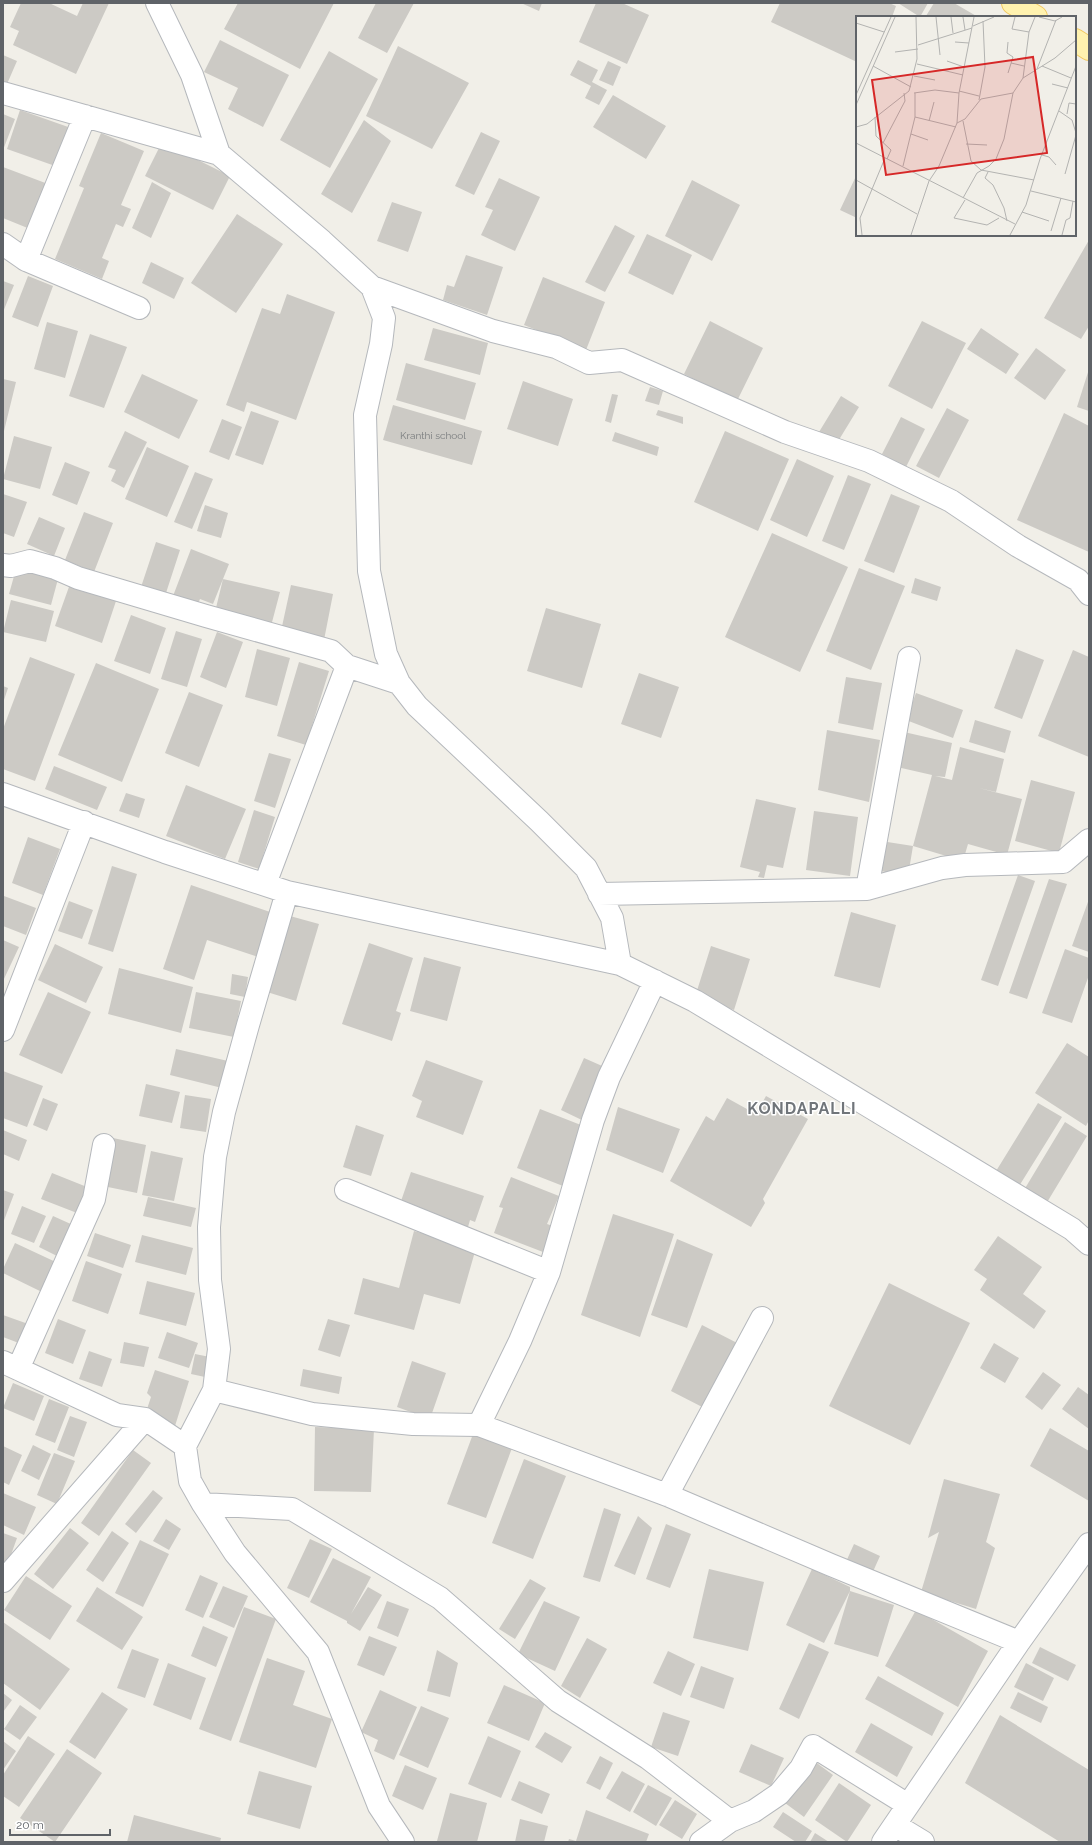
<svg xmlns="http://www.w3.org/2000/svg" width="1092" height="1845" viewBox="0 0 1092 1845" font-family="Raleway,sans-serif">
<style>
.building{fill:#cccac5}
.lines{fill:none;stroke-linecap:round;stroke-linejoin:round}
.minor-casing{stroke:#b5b8bc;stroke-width:24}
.major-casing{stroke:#f2c960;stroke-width:24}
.minor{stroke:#fff;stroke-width:22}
.major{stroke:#fff2af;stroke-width:22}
.labels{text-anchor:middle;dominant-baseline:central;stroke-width:3;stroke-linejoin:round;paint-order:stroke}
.number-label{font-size:10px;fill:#7a7d7f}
.district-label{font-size:16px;font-weight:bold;letter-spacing:1px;fill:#70757a;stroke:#fff}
.inset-road{fill:none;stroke:#b3b3b1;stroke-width:1}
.view{fill:#d62828;fill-opacity:0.15;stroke:#d62828;stroke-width:2}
.inset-edge{fill:none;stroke:#5f6368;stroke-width:2}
</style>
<rect width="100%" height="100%" fill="#f1efe8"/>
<path class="building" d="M21 3H49L77 16 83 3H109L76 74 13 45 19 31 10 27Z
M238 3H334L300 69 224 29Z
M376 3H414L387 53 358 38Z
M521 3H542L539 11Z
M596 3H622L649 15 627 64 579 42Z
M780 3H889L896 6 892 17H857V62L771 22Z
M898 3H928L920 17Z
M934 3H954L978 17H928L926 16Z
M220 40 289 75 263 127 228 109 238 88 204 72Z
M398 46 469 83 432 149 366 116Z
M329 51 378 79 330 168 280 140Z
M3 55 17 61 7 84 3 82Z
M578 60 598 70 592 82 607 90 599 105 585 98 591 86 570 75Z
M608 61 621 67 613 86 599 80Z
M613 95 666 126 646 159 593 127Z
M20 110 71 128 58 167 7 149Z
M3 114 15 119 3 150Z
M364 120 391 141 352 213 321 194Z
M481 132 500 141 474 195 455 186Z
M101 133 144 151 121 205 131 209 123 227 116 224 102 258 109 261 102 279 55 259 84 188 79 186Z
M162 142 230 176 213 210 145 176Z
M3 167 48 184 30 229 3 218Z
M857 174V218L840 210Z
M499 178 540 197 515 251 481 235 493 210 485 207Z
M692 180 740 205 712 261 665 236Z
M152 182 171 193 151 238 132 228Z
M392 202 422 212 408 252 377 241Z
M237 214 283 244 236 313 191 283Z
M615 225 635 236 605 292 585 282Z
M647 234 692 255 673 295 628 273Z
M1089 240V326L1081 339 1044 318Z
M466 255 503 267 487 315 443 300 447 285 454 287Z
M151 262 184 278 174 299 142 283Z
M28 276 53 286 38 327 12 317Z
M543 277 605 302 586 350 524 325Z
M3 281 14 285 3 312Z
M287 294 335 312 296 420 247 402 244 412 226 405 262 308 280 314Z
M710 321 763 348 737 401 684 374Z
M922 321 966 343 932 409 888 386Z
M47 322 78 331 65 378 34 369Z
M433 328 488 343 480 375 424 360Z
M981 328 1019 354 1006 374 967 349Z
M90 334 127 347 104 408 69 396Z
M1036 348 1066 370 1045 400 1014 378Z
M406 363 476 383 465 420 396 400Z
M1089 369V411L1077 407Z
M142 374 198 400 179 439 124 412Z
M3 379 16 382 4 431H3Z
M523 381 573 399 558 446 507 429Z
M650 387 663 391 659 405 645 401Z
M612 394 618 395 611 423 605 421Z
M841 396 859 407 837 443 819 432Z
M393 405 482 431 472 465 383 440Z
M947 408 969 420 939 478 916 466Z
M658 410 683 417V424L656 415Z
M251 411 279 421 263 465 235 455Z
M1064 413 1089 426V552L1017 520Z
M901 417 925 429 906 467 882 454Z
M222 419 242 427 229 460 209 452Z
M125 431 147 442 124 488 111 481 116 470 108 467Z
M725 431 789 459 758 531 694 502Z
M615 432 659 447 657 456 612 441Z
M14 436 52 447 40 489 3 479Z
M147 447 189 466 167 517 125 499Z
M797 459 834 476 807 537 770 520Z
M65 462 90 472 77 505 52 495Z
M195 472 213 479 192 529 174 522Z
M848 475 871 484 844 550 822 541Z
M3 494 27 502 14 537 3 533Z
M891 494 920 506 894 573 864 561Z
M205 505 228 513 221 538 197 531Z
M84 512 113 523 94 572 65 560Z
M39 517 65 528 54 556 27 544Z
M772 533 848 567 800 672 725 637Z
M156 542 180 550 165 596 141 587Z
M191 549 229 564 213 604 200 599 197 606 173 596Z
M859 568 905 586 871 670 826 651Z
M16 569 58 579 51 605 9 594Z
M915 578 941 587 937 601 911 593Z
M223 579 280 592 271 626 215 612Z
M70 584 116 601 102 643 55 626Z
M291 585 333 594 324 640 281 631Z
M11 600 54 611 46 642 3 632Z
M546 608 601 624 582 688 527 671Z
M131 615 166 628 150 674 114 661Z
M176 631 202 639 187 687 161 679Z
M217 632 243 642 226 688 200 677Z
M257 649 290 658 277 706 245 697Z
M1016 649 1044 660 1022 719 994 708Z
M1073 650 1089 657V757L1038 736Z
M30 657 75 674 35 781 3 769V729Z
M299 662 329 671 306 745 277 736Z
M96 663 159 689 122 782 58 755Z
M639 673 679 687 661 738 621 724Z
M846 677 882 683 873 730 838 723Z
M3 686 8 688 3 703Z
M189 692 223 705 199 767 165 753Z
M916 693 963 710 953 738 906 720Z
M975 720 1011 731 1005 753 969 742Z
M827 730 880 740 869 802 818 790Z
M904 732 952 743 945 777 935 776 952 780 960 747 1004 759 996 792 979 788 1022 799 1007 855 968 844 963 861 913 846 932 775 897 767Z
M269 753 291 759 275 808 254 801Z
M54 766 107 787 97 810 45 789Z
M1031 780 1075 792 1059 853 1015 841Z
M186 785 246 809 225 859 166 836Z
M126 793 145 799 139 818 119 811Z
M756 799 796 808 783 868 767 865 764 878 758 877 760 872 740 867Z
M254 810 275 817 259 869 238 862Z
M814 811 858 817 850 876 806 870Z
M28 837 60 849 43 895 12 883Z
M881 841 913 846 908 876 875 870Z
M112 866 137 874 113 952 88 944Z
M1018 875 1035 881 998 986 981 980Z
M1049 879 1067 884 1027 999 1009 993Z
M191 885 273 913 258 957 207 940 194 980 163 969Z
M4 896 36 908 26 935 3 926Z
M1089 899V952L1072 946Z
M69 901 93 910 82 939 58 931Z
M851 912 896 925 880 988 834 976Z
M290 916 319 924 296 1001 267 992Z
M3 940 19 947 3 981Z
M369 943 413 958 396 1011 401 1013 392 1041 342 1024Z
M55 944 103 967 86 1003 38 980Z
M711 946 750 959 734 1010 695 997Z
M1065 949 1089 958V975L1072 1023 1042 1013Z
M424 957 461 967 447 1021 410 1011Z
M119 968 193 987 181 1033 108 1014Z
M232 974 248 977 245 997 230 994Z
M48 992 91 1012 62 1074 19 1055Z
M196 992 241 1001 234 1037 189 1028Z
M1067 1043 1089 1057V1120L1086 1126 1035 1093Z
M176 1049 228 1061 222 1088 170 1075Z
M584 1058 609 1069 586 1122 561 1110Z
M426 1060 483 1081 463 1135 416 1117 422 1101 412 1096Z
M3 1071 43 1086 27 1127 3 1118Z
M146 1084 180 1092 172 1123 139 1116Z
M185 1095 211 1099 206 1132 180 1128Z
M766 1096 808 1119 763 1199 765 1203 751 1227 670 1181 706 1116 714 1121 727 1098 756 1114Z
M43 1098 58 1104 47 1131 33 1125Z
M1038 1103 1062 1117 1016 1191 993 1176Z
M618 1107 680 1129 663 1173 606 1150Z
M540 1109 586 1127 563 1186 517 1168Z
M1065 1122 1087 1136 1043 1209 1021 1195Z
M356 1125 384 1135 371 1176 343 1167Z
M3 1130 27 1140 19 1161 3 1154Z
M113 1138 146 1145 137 1193 103 1186Z
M151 1151 183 1158 174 1201 142 1195Z
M411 1172 484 1196 475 1222 470 1220 468 1227 400 1204Z
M52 1173 87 1187 77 1213 41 1199Z
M511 1177 559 1196 547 1224 553 1226 543 1252 494 1233 503 1208 499 1207Z
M3 1190 14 1194 3 1223Z
M148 1197 196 1208 191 1227 143 1216Z
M22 1206 46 1216 34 1243 11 1234Z
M613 1214 674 1234 640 1337 581 1315Z
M53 1216 73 1225 59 1257 39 1247Z
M414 1231 476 1248 460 1304 424 1294 414 1330 354 1314 363 1278 399 1288Z
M95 1233 131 1245 123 1268 87 1256Z
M142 1235 193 1248 186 1275 135 1262Z
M998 1236 1042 1267 1023 1294 1046 1311 1034 1329 980 1290 987 1279 974 1270Z
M677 1239 713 1254 687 1328 651 1315Z
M15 1243 60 1264 46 1294 3 1273V1269Z
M86 1261 122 1274 108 1314 72 1301Z
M147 1281 195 1293 186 1326 139 1314Z
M889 1283 970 1323 910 1445 829 1406Z
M3 1315 31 1325 24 1345 3 1337Z
M58 1319 86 1330 73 1364 45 1353Z
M328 1319 350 1325 340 1357 318 1350Z
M702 1325 743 1346 710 1411 671 1391Z
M167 1332 198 1343 189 1368 158 1358Z
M124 1342 149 1347 144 1367 120 1363Z
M994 1343 1019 1358 1005 1383 980 1368Z
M89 1351 112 1359 102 1387 79 1379Z
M195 1354 210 1357 205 1377 191 1374Z
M412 1361 446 1373 430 1419 397 1407Z
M303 1369 342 1377 339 1394 300 1386Z
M155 1370 189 1381 175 1426 145 1415 151 1397 147 1393Z
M1043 1372 1061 1385 1042 1410 1025 1397Z
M13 1383 44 1396 34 1421 3 1408Z
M1078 1387 1089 1395V1429L1062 1409Z
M49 1399 69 1407 55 1443 35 1435Z
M70 1416 87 1422 74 1457 57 1450Z
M315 1427 374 1429 371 1492 314 1491Z
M1050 1428 1089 1451V1501L1030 1466Z
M473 1434 512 1448 486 1518 447 1504Z
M33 1445 51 1454 39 1480 21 1471Z
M3 1446 22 1455 9 1485 3 1482Z
M133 1450 151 1463 99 1536 81 1523Z
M54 1453 75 1461 57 1504 37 1495Z
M524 1459 566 1476 533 1559 492 1543Z
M944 1479 1000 1494 986 1542 995 1548 976 1609 921 1592 939 1532 928 1538Z
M153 1490 163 1498 136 1533 125 1524Z
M3 1493 36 1507 24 1535 3 1525Z
M604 1508 621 1514 600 1582 583 1577Z
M638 1516 652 1528 635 1575 614 1566Z
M166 1519 181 1529 169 1550 153 1541Z
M666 1524 691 1534 670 1588 646 1579Z
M70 1528 89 1543 53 1589 34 1574Z
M112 1531 129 1543 103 1582 86 1570Z
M3 1533 17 1538 7 1566 3 1565Z
M310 1539 332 1549 309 1598 287 1588Z
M140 1540 169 1554 143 1607 115 1593Z
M854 1544 880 1556 871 1576 845 1564Z
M333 1558 371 1577 351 1614 368 1587 382 1595 360 1631 347 1623V1621L310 1602Z
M709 1569 764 1582 748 1651 693 1638Z
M812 1569 850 1587V1591L824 1643 786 1625Z
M200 1575 218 1583 203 1618 185 1610Z
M26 1576 72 1606 50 1640 4 1610Z
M530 1579 546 1588 515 1639 499 1629Z
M223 1586 248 1596 234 1628 209 1617Z
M97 1587 143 1617 122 1650 76 1621Z
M850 1591 894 1605 878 1657 834 1644Z
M387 1601 409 1609 398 1637 377 1628Z
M544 1601 580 1617 555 1671 518 1654Z
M244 1607 276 1619 231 1741 199 1729Z
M916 1610 988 1651 958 1707 885 1666Z
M3 1622 70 1669 40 1710 3 1683Z
M203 1626 228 1637 216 1667 191 1656Z
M369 1636 397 1647 384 1676 357 1665Z
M587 1638 607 1649 580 1698 561 1686Z
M809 1643 829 1652 799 1719 779 1709Z
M1040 1647 1076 1665 1068 1681 1032 1663Z
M132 1649 159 1659 145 1698 117 1688Z
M437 1650 458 1663 450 1697 427 1691Z
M668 1651 695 1664 681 1696 653 1683Z
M267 1658 305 1671 293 1705 332 1719 316 1768 239 1742Z
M168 1663 206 1678 191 1720 153 1705Z
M1026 1663 1054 1678 1043 1701 1014 1687Z
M701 1666 734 1678 724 1709 690 1697Z
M878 1676 944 1713 932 1736 865 1699Z
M504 1685 545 1703 529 1741 487 1723Z
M380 1690 417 1707 394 1760 374 1751 378 1740 361 1732Z
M102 1692 128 1709 95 1759 69 1742Z
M1018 1692 1048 1707 1041 1723 1010 1708Z
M3 1693 12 1700 3 1712Z
M20 1705 37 1717 20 1740 4 1729Z
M421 1706 449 1718 428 1768 399 1755Z
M663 1712 690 1721 678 1756 651 1747Z
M1000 1715 1089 1770V1842H1060L965 1783Z
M871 1723 913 1747 897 1777 855 1752Z
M545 1732 572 1747 562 1763 535 1747Z
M28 1736 55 1754 19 1807 3 1796V1775Z
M488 1736 521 1751 501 1798 468 1784Z
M3 1741 16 1751 3 1770Z
M751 1744 784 1758 771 1786 739 1772Z
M67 1749 102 1773 55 1842 20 1818Z
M600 1756 613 1763 600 1790 586 1783Z
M814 1761 833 1775 804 1817 785 1803Z
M405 1765 437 1778 423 1810 392 1796Z
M259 1771 312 1786 300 1829 247 1814Z
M622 1771 645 1784 630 1812 606 1798Z
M519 1781 550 1794 542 1814 511 1800Z
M839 1783 871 1805 847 1842 815 1820Z
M648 1785 672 1798 656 1826 633 1812Z
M450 1793 487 1803 477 1842 437 1841Z
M675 1800 697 1814 682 1839 659 1825Z
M586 1810 649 1834 646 1842H568L569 1839 576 1841Z
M783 1812 812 1831 805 1842H796L773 1827Z
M134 1815 221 1838 220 1842H127Z
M520 1819 548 1826 544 1842H515Z
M815 1833 829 1842H810Z"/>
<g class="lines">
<g class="minor-casing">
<path id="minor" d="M157 3 192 75 219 154 322 241 372 287 384 318 381 344 365 415 369 571 386 654 399 683 417 706 539 821 586 868 612 918 620 964
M3 93 219 154
M3 244 26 260 139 308
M26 260 85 116
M372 287 493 331 556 347 589 363 622 360 785 432 869 461 951 501 1018 546 1078 580 1089 594
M3 565 11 566 30 561 55 568 78 578 206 616 331 651 347 666 399 683
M3 794 165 852 287 892 620 964 695 1001 1072 1229 1089 1244
M265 884 347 666
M867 889 909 658
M599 894 867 889 942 868 965 865 1063 862 1089 840
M3 1030 84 822
M346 1190 549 1272
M3 1362 117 1415 145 1419 185 1446 190 1481 203 1504 235 1553 318 1652 379 1806 403 1842
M18 1369 94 1199 104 1145
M214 1390 312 1414 413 1424 479 1425 667 1495 831 1565 1019 1642
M479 1425 520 1341 549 1272 593 1120 609 1077 655 981
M185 1446 214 1390 219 1349 210 1280 209 1227 215 1157 224 1112 248 1025 287 892
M667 1495 762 1318
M203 1504 292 1509 440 1598 558 1701 648 1758 730 1821
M3 1581 145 1419
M895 1825 923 1842
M701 1842 730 1821 754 1811 779 1794 801 1768 813 1746 908 1805
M883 1842 1019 1642 1089 1544"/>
</g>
<g class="major-casing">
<path id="major" d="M1013 3 1036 17
M1075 40 1089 49"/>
</g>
<use href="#minor" class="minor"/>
<use href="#major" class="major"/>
</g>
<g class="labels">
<g class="number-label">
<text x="433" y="435">Kranthi school</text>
</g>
<g class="district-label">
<text x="802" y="1108">KONDAPALLI</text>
</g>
</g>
<g transform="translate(856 16)">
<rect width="220" height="220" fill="#f1efe8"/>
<path class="inset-road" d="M80 1 84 39M95 1 97 17M107 1 109 14M159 1 156 13 173 16M183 1 199 5 206 1M0 7 28 16M117 10 138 1M99 26 113 27M62 29 116 12M39 36 62 33M91 45 108 51M155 47 168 50M61 48 107 59M17 50 55 71M186 50 215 62M181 53 200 4M152 57 157 41 151 37 152 26M58 60 79 64M167 62 173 16 179 1M196 68 212 72M103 75 123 80M58 77 79 74 103 77M0 79 35 1M123 84 129 51 127 5M0 89 39 1M203 95 216 104 220 117M211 98 213 87 220 88M19 101 20 120 35 134 31 143M59 101 100 111M73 105 78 86M107 105 115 145 125 154 178 164M101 107 109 103 125 83 157 77 167 62 199 42 220 24M0 111 11 108 53 75 61 43 60 1M55 118 72 124M0 127 159 208M27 127 49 85 48 77M110 128 131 129M186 139 193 141 200 149M47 150 59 101V77M132 156 129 162 137 169 148 192 151 205M209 158 220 119M0 164 61 198M175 175 220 186M107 182 121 157 133 150 140 143 148 123 157 77M109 184 98 202 131 209 143 202M166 196 193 205M195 215 205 182M6 219 4 202 29 142M55 219 73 165 83 150 101 107 103 77 118 1M154 219 170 189 184 143 220 50M206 219 210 204 214 202 217 185"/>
<path class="view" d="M177 41 191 137 30 159 16 64Z"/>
<rect width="220" height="220" class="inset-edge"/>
</g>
<rect width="1092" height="1845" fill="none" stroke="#5f6368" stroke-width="8"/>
<path d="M10 1829v6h100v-6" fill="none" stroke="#5f6368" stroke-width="2"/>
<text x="16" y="1829" font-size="12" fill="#5f6368" stroke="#ffffff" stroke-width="3" paint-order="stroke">20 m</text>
</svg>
